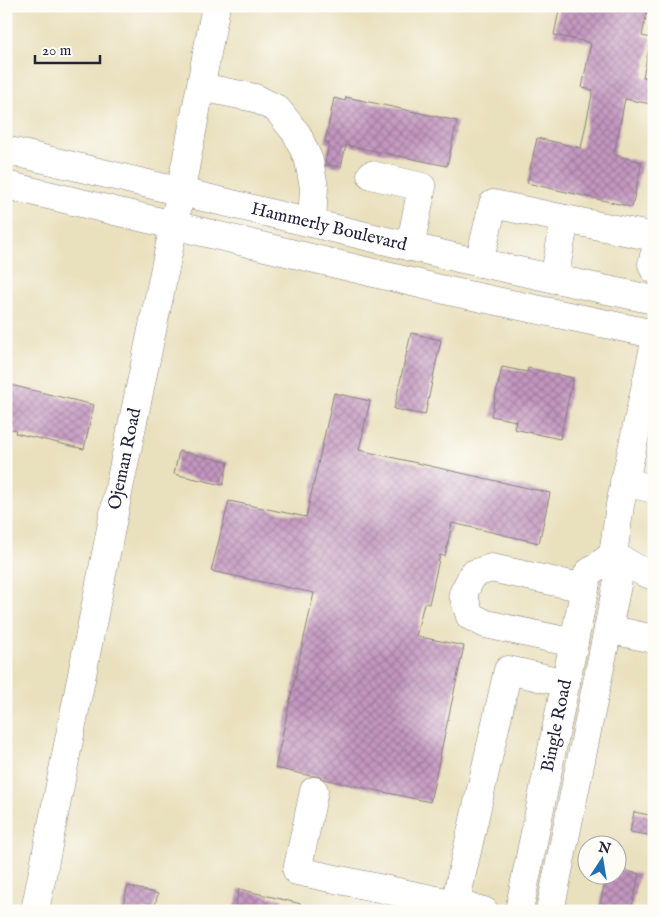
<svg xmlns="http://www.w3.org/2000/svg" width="660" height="917" viewBox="0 0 660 917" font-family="'IM FELL English',serif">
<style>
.building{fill:url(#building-cross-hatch)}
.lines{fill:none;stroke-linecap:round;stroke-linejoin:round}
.minor-casing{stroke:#86817c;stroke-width:29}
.major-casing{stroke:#86817c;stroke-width:29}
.minor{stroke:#fff;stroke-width:28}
.major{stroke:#fff;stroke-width:28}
.labels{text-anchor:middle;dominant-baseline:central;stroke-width:4.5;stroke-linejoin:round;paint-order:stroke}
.street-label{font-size:18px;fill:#22223b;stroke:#fdfcf7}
</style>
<defs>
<pattern id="building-cross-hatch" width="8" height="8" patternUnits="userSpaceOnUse" patternTransform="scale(1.25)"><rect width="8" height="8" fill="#c396bf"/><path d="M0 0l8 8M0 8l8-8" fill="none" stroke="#9e7a9c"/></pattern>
</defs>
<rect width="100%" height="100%" fill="#fdfcf7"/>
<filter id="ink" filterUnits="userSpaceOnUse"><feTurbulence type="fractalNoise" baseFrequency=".02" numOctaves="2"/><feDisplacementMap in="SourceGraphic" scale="10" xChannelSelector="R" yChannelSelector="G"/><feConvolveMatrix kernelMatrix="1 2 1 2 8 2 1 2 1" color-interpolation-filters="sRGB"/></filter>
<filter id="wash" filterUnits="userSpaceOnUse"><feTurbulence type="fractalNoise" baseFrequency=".0096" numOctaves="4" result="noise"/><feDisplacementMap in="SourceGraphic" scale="20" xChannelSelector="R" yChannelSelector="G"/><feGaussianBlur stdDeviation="1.12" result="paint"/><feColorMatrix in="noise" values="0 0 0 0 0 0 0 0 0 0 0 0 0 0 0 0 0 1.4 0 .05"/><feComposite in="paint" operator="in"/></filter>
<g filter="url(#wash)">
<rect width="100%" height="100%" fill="#e9e0bd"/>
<g id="blocks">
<path class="building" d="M560 6H648L642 36 651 38 643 77 654 79V90L651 104 625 99 614 155 642 162 632 207 527 183 537 138 581 148 593 90 582 88 591 43 554 35Z
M346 97 457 121 447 166 346 145 341 167 325 164 329 143 325 142 334 98 345 101Z
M411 333 441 340 425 415 394 409Z
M502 367 527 372 528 368 573 378 560 439 514 429 516 421 491 416Z
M6 384 94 405 84 449 15 433 16 430 6 428Z
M334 393 370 401 359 450 550 493 539 543 452 523 445 556 440 555 429 604 424 603 416 636 464 646 430 802 323 779 318 776H311L275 768 314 593 211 571 229 501 306 517Z
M179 451 228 462 223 485 174 474Z
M634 812 654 816V836L630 832Z
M618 869 639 874 631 911H598L607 874H618Z
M128 886 158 894 153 911H121Z
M239 889 301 904V911H234Z"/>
</g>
</g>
<g filter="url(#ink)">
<use href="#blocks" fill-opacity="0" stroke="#86817c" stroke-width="1"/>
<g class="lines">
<g class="minor-casing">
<g id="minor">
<path d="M201 87 255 98 277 109 297 134 309 161 314 187 312 223"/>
<path d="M371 175 422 187 410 247"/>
<path d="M565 219 654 237"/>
<path d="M479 263 493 204 565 219 554 279"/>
<path d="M624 482 654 489"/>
<path d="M613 555 643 572 654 576"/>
<path d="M608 629 654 639"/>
<path d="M574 643 486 624 470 616 463 594 473 574 491 568 585 588"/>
<path d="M314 791 297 871 455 904"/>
<path id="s1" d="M35 911 118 493 174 225 216 6"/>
<path d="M484 911 455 904 508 670 566 683"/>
</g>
</g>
<g class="major-casing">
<g id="major">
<path id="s2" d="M6 150 458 258 654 300"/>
<path d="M6 185 449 291 654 334"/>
<path d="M654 256 652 264 654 269"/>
<path id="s3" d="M519 911 588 573 613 555"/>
<path d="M550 911 618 580 613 555 620 505 654 347"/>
</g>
</g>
<use href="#minor" class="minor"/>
<use href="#major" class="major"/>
</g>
</g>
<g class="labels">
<g class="street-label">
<text stroke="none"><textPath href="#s2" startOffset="332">Hammerly Boulevard</textPath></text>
<text stroke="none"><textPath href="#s1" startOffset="461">Ojeman Road</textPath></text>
<text stroke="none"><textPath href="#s3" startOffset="189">Bingle Road</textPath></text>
</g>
</g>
<rect width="660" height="917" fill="none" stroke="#fdfcf7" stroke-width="25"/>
<g transform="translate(602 860) rotate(12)"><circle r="24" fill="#fdfcf7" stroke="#a5a5ac"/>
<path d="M0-4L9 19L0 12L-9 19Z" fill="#1f6fb2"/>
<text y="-8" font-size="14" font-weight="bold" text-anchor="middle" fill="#22223b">N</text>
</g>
<path d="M35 55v8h65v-8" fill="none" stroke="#22223b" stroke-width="2.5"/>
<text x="42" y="55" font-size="15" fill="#22223b" stroke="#fdfcf7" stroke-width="4" paint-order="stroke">20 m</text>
</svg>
